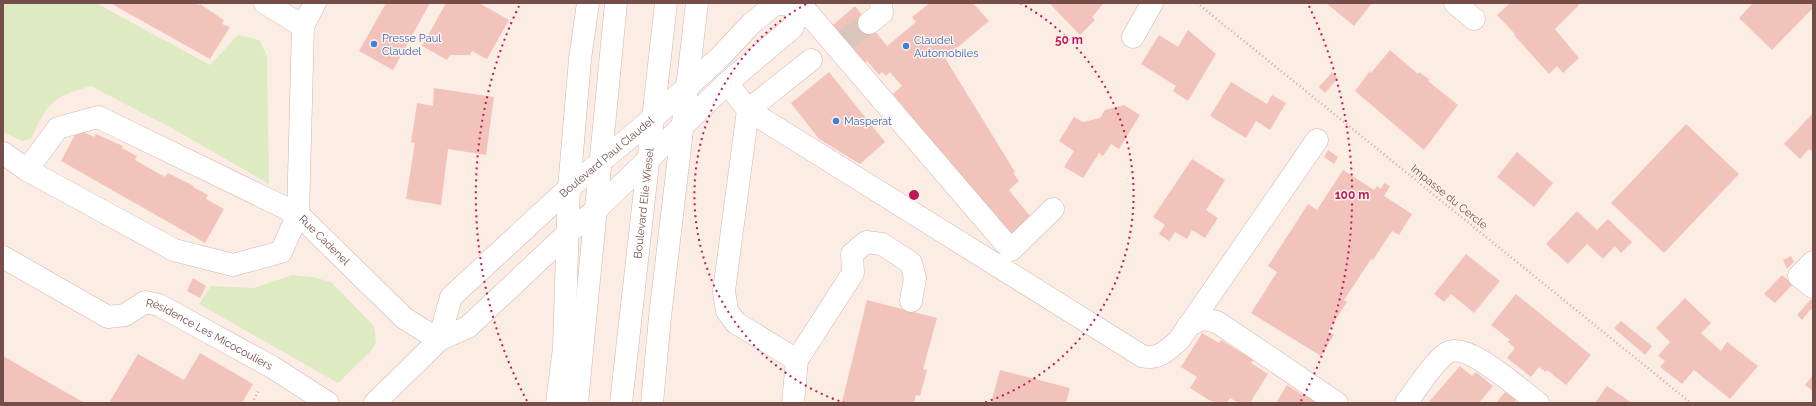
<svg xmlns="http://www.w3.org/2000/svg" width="1816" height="406" viewBox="0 0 1816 406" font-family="Raleway,sans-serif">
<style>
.green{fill:#ddeac2}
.building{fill:#f2c3bb}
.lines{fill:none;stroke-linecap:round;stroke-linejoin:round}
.minor-tunnel{stroke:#dac5bd;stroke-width:22;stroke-dasharray:22 11;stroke-linecap:butt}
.minor-casing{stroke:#d0b4ad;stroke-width:23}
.path{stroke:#d7a69f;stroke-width:2.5;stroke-dasharray:1 3;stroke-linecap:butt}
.minor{stroke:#fff;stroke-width:22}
.ring{fill:none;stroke:#c2185b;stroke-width:2;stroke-dasharray:2 4}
.shop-dot{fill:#3f7fe0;stroke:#fff2eb;stroke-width:1.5}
.labels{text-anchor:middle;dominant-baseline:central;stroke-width:3;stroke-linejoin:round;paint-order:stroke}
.shop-label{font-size:11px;fill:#366cbe;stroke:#fff2eb;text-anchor:start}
.street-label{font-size:11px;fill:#754d49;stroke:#fff2eb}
.centre{fill:#c2185b;stroke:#fff2eb;stroke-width:2}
.ring-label{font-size:12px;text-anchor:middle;font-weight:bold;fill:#c2185b;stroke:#fff2eb;stroke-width:3;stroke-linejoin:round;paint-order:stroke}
</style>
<rect width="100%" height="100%" fill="#fcede4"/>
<path class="green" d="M3 3H96L210 65 238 35 259 40 267 55 269 184 177 131 91 86C52 97 48 102 31 139L22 141 3 132Z
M292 275 312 277 331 282 374 326 376 343 370 352 338 383 199 304 211 286 254 288Z"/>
<path class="building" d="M110 3H195L199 5 200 4 224 20 222 24 230 27 210 59Z
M386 3H430L393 70 359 51Z
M446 3H479L509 20 487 59 472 51 470 55H450L447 60 422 46Z
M930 3H973L989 21 945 58 1015 172 1013 173 1019 181 1009 190 1033 220 1011 238 893 94 902 86 890 72 886 76 882 72 879 75 867 61 864 63 833 25 855 6 887 46 916 22 912 17Z
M1049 3H1103V4L1092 17 1095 20 1080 35Z
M1326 3H1372L1354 26Z
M1510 3H1577L1579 5 1555 29 1579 58 1563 73 1557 66 1549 74 1514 35 1515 34 1497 15Z
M1753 3H1813V8L1772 50 1739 18Z
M1188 30 1216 54 1188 101 1173 91 1176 86 1141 64 1159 35 1178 47Z
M1390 50 1418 74 1419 72 1430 80 1428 81 1458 105 1424 150 1355 91 1370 71 1371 73Z
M829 72 885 142 860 164 819 139 791 103Z
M1332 72 1338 78 1325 93 1319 87Z
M1231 82 1267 104 1272 95 1286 103 1270 130 1256 121 1246 138 1210 116Z
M434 88 494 97 486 155 448 149 441 205 406 199 415 143 411 142 417 103 433 106Z
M1124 105 1140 115 1119 149 1111 144 1103 156 1099 153 1083 178 1064 167 1074 151 1059 141 1074 117 1083 122 1100 118 1105 110Z
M1813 113V152L1809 149 1800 159 1784 144Z
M1686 124 1739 174 1664 253 1611 203Z
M78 129 94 137 96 134 123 146 122 148 137 156 135 160 165 177 168 173 194 186 193 187 208 195 206 199 224 209 205 243 61 161Z
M1328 150 1338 157 1334 164 1324 157Z
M1517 152 1553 183 1534 207 1497 177Z
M1192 159 1225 180 1206 210 1218 218 1205 238 1192 230 1187 239 1175 232 1169 241 1159 234 1165 225 1153 217Z
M1343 170 1374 190 1377 186 1381 189 1384 183 1390 186 1384 196 1412 214 1399 235 1392 231 1373 260 1371 259 1350 291 1344 300 1347 302 1328 332 1334 335 1321 356 1251 313 1277 272 1268 266 1308 204 1317 210Z
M1577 211 1597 230 1608 219 1632 242 1621 253 1615 246 1603 259 1587 244 1568 264 1546 244Z
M1466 254 1500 281 1474 313 1451 294 1444 302 1434 294Z
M1791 256 1794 262 1787 269 1783 260Z
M1782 275 1793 284 1775 303 1764 294Z
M193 278 206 286 200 298 187 291Z
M1516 294 1591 355 1566 385 1547 370 1546 372 1539 367 1531 377 1507 358 1515 348 1508 342 1510 340 1491 325Z
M1685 298 1711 323 1701 333 1721 351 1727 342 1758 366 1730 399 1694 370 1682 384 1660 367 1665 361 1658 356 1670 342 1656 328Z
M1811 299 1813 301V307L1802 320 1797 315Z
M867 300 937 318 923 369 927 370 920 396 916 395 914 403 842 402Z
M1621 321 1652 346 1645 355 1614 328Z
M1202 333 1219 343 1221 340 1237 350 1254 360 1251 363 1268 374 1250 403H1239L1230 398 1227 403H1214L1190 388 1197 377 1181 367Z
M200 353 253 384 242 403H109L138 354 184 380Z
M3 356 53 385 85 403H3Z
M1460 366 1472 376 1476 372 1493 386 1479 403H1428Z
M1000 370 1070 388 1066 403H991Z
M1813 375V391L1805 385Z
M1287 385 1304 396 1306 392 1324 403H1276Z
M1607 386 1632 403H1595Z
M1505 392 1516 400 1514 403H1496Z"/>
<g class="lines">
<path class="minor-tunnel" d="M845 40 869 23"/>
<g class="minor-casing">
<g id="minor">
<path d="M265 3 303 26"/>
<path id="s1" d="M315 3 303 26 298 214 404 318 439 340"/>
<path d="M1455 3 1474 19"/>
<path d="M801 5 1011 250 1053 209"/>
<path d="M869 23 882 13 881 3"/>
<path d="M1133 37 1152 3"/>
<path d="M727 83 748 110 811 60"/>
<path d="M3 153 27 170 174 250 233 265 281 252 298 214 98 117 58 128 27 170"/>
<path id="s2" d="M3 257 108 317 125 315 145 302 159 305 272 367 328 403"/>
<path d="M1813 262 1799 276 1813 287"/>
<path d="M1188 326 1202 319 1217 322 1337 403"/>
<path id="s3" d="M439 340 451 297 569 188 652 119 719 58 751 24 775 4 801 5"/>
<path d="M797 360 853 273 852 254 866 242 882 244 911 263 915 278 911 301"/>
<path d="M375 403 439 340 468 327 569 232 596 210 727 83 792 28 804 3"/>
<path d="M557 403 564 348 569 188 580 59 588 3"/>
<path d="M577 403 616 3"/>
<path id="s4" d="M621 403 666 3"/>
<path d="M652 403 660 317 697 3"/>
<path d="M793 403 797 360 736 323 727 311 724 291 748 110 1142 356C1158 360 1167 351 1179 340L1317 140"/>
<path d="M1406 403C1416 390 1434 361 1447 353 1467 340 1521 391 1538 403"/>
</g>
</g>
<path class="path" d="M1197 3 1691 403
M252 403 259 390"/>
<use href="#minor" class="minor"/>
</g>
<g class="ring">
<path d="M845 403A219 219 0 0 1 808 3M1020 3A219 219 0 0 1 983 403"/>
<path d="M527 401A438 438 0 0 1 519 6M1309 6A438 438 0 0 1 1301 401"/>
</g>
<g class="shop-dot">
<circle cx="374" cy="44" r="4"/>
<circle cx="906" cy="46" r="4"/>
<circle cx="836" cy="121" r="4"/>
</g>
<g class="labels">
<g class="shop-label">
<text x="382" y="38">Presse Paul<tspan x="382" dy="13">Claudel</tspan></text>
<text x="914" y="40">Claudel<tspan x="914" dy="13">Automobiles</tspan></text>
<text x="844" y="121">Masperat</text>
</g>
<g class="street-label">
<text stroke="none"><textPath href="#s3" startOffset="254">Boulevard Paul Claudel</textPath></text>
<text transform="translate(1449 197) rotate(39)">Impasse du Cercle</text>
<text stroke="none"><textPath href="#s4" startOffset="201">Boulevard Elie Wiesel</textPath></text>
<text stroke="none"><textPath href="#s1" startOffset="251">Rue Cadenel</textPath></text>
<text stroke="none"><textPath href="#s2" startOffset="234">Résidence Les Micocouliers</textPath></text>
</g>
</g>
<circle cx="914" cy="195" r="6" class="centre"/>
<g class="ring-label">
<text x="1069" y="44">50 m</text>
<text x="1352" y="199">100 m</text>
</g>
<rect width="1816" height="406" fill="none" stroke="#754d49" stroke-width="8"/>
</svg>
